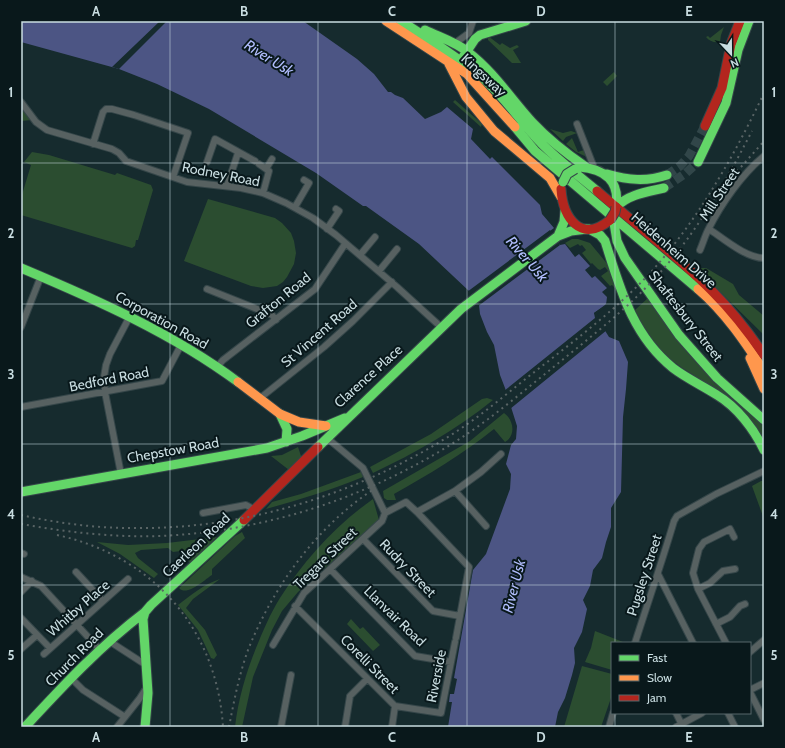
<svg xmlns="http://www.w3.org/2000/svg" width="785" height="748" viewBox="0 0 785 748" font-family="Cabin,sans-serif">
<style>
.green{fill:#2b4d30}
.water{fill:#4c5584}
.pier{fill:#162b2e}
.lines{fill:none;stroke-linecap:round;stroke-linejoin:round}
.secondary-tunnel{stroke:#314649;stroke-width:9;stroke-dasharray:9 4.5;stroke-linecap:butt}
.street-casing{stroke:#354649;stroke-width:8}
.fast-casing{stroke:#354649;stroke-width:11}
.slow-casing{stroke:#354649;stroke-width:11}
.jam-casing{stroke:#354649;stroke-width:11}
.street{stroke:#576161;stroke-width:6}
.fast{stroke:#63d668;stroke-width:9}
.slow{stroke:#ff974d;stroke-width:9}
.jam{stroke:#b3261e;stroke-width:9}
.rail{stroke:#596465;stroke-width:2;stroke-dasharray:2 4;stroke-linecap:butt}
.fast-bridge-casing{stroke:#354649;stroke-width:11;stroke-linecap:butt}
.jam-bridge-casing{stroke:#354649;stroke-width:11;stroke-linecap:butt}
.fast-bridge{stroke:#63d668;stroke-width:9}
.jam-bridge{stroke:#b3261e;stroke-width:9}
.grid{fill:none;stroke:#c9dde1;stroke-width:1;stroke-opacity:0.55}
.labels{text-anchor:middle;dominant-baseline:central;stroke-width:4;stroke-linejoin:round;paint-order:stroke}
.street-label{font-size:14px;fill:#c9dde1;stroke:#09181b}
.water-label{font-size:15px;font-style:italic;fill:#b1bdfd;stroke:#09181b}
.neatline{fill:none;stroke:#c9dde1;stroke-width:1.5}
.grid-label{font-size:13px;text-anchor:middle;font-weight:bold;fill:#c9dde1}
</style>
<rect width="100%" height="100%" fill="#162b2e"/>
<path class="green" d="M724 27 721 35 720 42C714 43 709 41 706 37L708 36 710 38Z
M488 36 500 45 502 43 510 48 517 45 519 47 513 50 521 63H512L488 40Z
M614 72 617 76 607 86 603 82Z
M455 100 482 124 481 127 453 102Z
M24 110 32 120 21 121V114Z
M550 129 563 133 571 131 577 133 566 137 563 141Z
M572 138 578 152 584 150 587 157 576 152 566 144Z
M32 152 49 155 115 175 117 173 151 185 153 190 138 240H136L135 246 132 248 21 215V198L31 165 24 162Z
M208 199 275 218 282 223 291 233 294 241 296 253 294 264 287 277 283 282 277 286 263 288 251 286 184 261Z
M572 239H578L590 243 609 266 617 290 612 285 610 286 601 276 608 271 605 267 600 270 598 269 592 263 591 264 582 253 586 250 582 245 580 246 578 244 570 248 565 243Z
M694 268H706L733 284 739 295 764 316V335L712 284 693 270Z
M648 298 687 352 729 396 764 425V442C747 410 719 393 690 373 679 366 666 357 657 347 647 335 641 323 635 310Z
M487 398 493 400C456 430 415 453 373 473L370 467 431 434 482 399Z
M504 413C514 420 516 436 505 442L494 429C463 454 428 475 394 494L396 500H387L384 498 383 491 470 441Z
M298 447 302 459 289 470 271 456 282 455Z
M361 472 363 477C331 490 299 500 266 509L272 502 301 494Z
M761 481H764V519L752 486Z
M373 499 379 520 298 592 282 611 272 630 253 677 242 727H235C238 700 246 673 256 648 263 631 270 614 280 598 304 560 336 525 373 499Z
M242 532 245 538 212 569V575C204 580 187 597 179 588L235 536Z
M217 537 190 563 181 551 173 552 168 548 141 550 135 553 138 558 158 574 154 578 120 554 97 542 128 545 167 543Z
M220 579 193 599 186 608 205 630 217 655 214 659 211 658 198 630 178 605C191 595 204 584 220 579Z
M351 619 360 629 363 627 380 645 373 651 347 624Z
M595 631 623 642 622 643H612V670L585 662 591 648Z
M582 666 612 674V695L601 727H564Z"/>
<path class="water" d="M21 21H303L357 59 374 74 388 92H391L395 95 403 98 425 119 441 112 447 107 473 129 471 139 490 159 492 157 540 205 542 214 554 228 550 231 560 245 565 244 575 257 579 254 590 266 585 270 592 278 595 276 607 288 602 292 607 297 606 305 594 313 609 337 619 341 628 362 626 389 623 417 621 492 611 508V527L606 542 602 558 593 570 590 586 583 600 587 609 582 632 574 648 575 663 572 675 565 698 558 712 555 727H448L452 702H449L450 694H454L457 679 454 678 473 570 486 554 510 489 511 474 506 464 511 445 516 439 517 426 505 388 500 375 494 345 487 332 480 314 479 305 469 291 419 244 366 206H363L316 173 209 109 157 84 119 69 21 42Z"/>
<path class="pier" d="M160 21H167L119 69 112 67Z
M550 230 560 245 477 307 467 292Z
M608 301 607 306 597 314 607 330 510 409 504 391 595 318 594 313 605 305Z"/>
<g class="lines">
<path class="secondary-tunnel" d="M667 175 680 166 689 156 705 126
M664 188 686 173 698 162"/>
<g class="street-casing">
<path id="street" d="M454 44 469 33 473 21
M21 102 36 122 47 130 112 149 119 153 126 161 187 182 241 188 263 193 286 203 313 218 336 235 397 287 441 327
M577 124 595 170
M93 144 103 112 106 109H112L134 115 188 133 173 177
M207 162 215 139 255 161
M259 164 269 171 263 193
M266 169 272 159
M227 186 238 153
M295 207 309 183 304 180
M327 229 339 211 336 209
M709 229C724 239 746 258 764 258
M700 250C703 243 705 236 708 230 721 204 742 174 764 156
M360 255 375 237
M379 271 397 249
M207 289 272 315 276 320
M21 327 41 276
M217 367 223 360 315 289 345 244
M259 399 324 347 353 321 392 282
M21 407 162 381 181 345
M327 438 363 468 385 513
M121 474 105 392 104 377 106 365 110 354 130 316
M455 491 486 526
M417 512 455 491 481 472 501 454
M203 513 246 505 255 510
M385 513 406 502 417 512 469 567 456 638
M363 539 433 611 460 616
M21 553 24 554
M330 569 415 656 451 662
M76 572 103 601
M658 574 693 643
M21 577 41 586 100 650
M698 589 710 583 723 571 735 569
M21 592 32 581
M295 606 395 706 441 713 455 642
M21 618 50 648
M716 624 730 617 740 606 745 604
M109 641 146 665
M635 643C648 602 662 562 674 521L677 516 716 494 764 471
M726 643 698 589 693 573 699 549 704 542 730 529 734 537
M273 645 304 593 382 521 385 513
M21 649 37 635
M750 652 764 640
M44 654 128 579
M71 678 83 690 125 717
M750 690 764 683
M750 692 764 720
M676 713 683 727
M728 713 735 727
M117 727 140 698 147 687
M281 727 291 675
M345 727 350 696 367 679
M392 727 395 706
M609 727 613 713
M676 727 702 713"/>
</g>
<g class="fast-casing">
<path id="fast" d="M401 21C429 39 458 57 484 79 505 98 521 122 541 143 558 160 578 175 597 191
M425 30C439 37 456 42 468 52 494 72 511 99 532 122 548 139 567 154 586 167
M463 57 475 39 480 35 526 21
M515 127 535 151 698 289
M698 162 726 103 738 50 749 21
M580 167C605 169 620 181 616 207
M607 174C628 180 646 182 667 175
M616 207C629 194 647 192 664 188
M614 223 617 241 625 258 679 335 717 378 764 420
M589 229 600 235 605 241C620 288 632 335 673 368 686 378 703 386 717 395 737 407 754 429 764 450
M558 236 564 222 565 211
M21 268C97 300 172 333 238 382
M280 414 287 429 286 442
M318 447 461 309 558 236 571 231 587 229
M21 492 267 448 302 436 345 418
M25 727C63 686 100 646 145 612
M145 727 148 693 143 619 145 612 151 605 244 520"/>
</g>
<g class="slow-casing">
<path id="slow" d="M386 21 467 74 515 127
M449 64 466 97 494 131 550 178 561 197
M698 289C725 312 745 342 764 371
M750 358 764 389
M238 382 280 414 299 422 326 426"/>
</g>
<g class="jam-casing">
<path id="jam" d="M705 126 722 88 731 44 740 21
M561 189C563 218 581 244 610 220
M597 191C635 224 676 255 712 291 731 310 749 333 764 355
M244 520 318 447"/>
</g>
<use href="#street" class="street"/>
<use href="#fast" class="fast"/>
<use href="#slow" class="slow"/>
<use href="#jam" class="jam"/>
<path class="rail" d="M733 176 764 141
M21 515C57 523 94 528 131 528 243 530 356 495 451 435 478 418 503 397 528 377 570 344 615 311 651 272 698 220 734 156 764 93
M21 524C72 533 125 539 177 535 277 528 377 493 461 438 492 418 521 393 550 370 585 341 623 313 654 279 695 236 725 183 752 131
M57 535C153 556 217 629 223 727
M229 727C234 701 239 675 248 650 273 587 316 527 374 489"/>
<g class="fast-bridge-casing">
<path id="fast-bridge" d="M563 182 567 174 575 169"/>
</g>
<g class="jam-bridge-casing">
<path id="jam-bridge" d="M610 220 615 212 616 207"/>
</g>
<use href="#fast-bridge" class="fast-bridge"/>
<use href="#jam-bridge" class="jam-bridge"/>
</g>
<path class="grid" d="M170 21V727M318 21V727M467 21V727M615 21V643M21 163H764M21 304H764M21 444H764M21 585H764M615 713V727"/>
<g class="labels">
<g class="street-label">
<text transform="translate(484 75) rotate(43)">Kingsway</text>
<text transform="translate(221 174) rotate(11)">Rodney Road</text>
<text transform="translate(719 194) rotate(-56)">Mill Street</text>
<text transform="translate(674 250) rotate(41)">Heidenheim Drive</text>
<text transform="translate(278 300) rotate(-39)">Grafton Road</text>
<text transform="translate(686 316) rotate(52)">Shaftesbury Street</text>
<text transform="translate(162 320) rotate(29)">Corporation Road</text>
<text transform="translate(319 333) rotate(-41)">St Vincent Road</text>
<text transform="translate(368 376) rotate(-42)">Clarence Place</text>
<text transform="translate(109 379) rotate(-11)">Bedford Road</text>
<text transform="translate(173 450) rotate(-10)">Chepstow Road</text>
<text transform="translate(196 545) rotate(-43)">Caerleon Road</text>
<text transform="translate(325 558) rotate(-44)">Tregare Street</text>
<text transform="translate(408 568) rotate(46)">Rudry Street</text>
<text transform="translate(644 575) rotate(-72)">Pugsley Street</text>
<text transform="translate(78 608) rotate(-41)">Whitby Place</text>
<text transform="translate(395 616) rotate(44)">Llanvair Road</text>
<text transform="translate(74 657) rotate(-45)">Church Road</text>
<text transform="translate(370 664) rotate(45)">Corelli Street</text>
<text transform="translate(436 676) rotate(-79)">Riverside</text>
</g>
<g class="water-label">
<text transform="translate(269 58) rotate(32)">River Usk</text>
<text transform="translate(527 259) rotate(49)">River Usk</text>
<text transform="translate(514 586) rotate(-76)">River Usk</text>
</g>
</g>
<rect width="785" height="748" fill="none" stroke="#09181b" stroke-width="44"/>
<rect x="611" y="642" width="140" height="72" fill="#09181b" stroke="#56676a"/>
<rect x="619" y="655" width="20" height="6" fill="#63d668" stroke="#56676a"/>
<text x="647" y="662" font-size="12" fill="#c9dde1">Fast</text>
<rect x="619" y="675" width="20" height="6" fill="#ff974d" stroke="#56676a"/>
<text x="647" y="682" font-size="12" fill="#c9dde1">Slow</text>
<rect x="619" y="695" width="20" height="6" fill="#b3261e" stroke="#56676a"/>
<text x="647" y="702" font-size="12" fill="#c9dde1">Jam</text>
<g transform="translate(731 54) rotate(158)" stroke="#09181b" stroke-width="3" paint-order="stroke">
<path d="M0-3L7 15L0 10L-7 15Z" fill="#c9dde1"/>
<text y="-6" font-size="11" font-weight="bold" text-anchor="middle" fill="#c9dde1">N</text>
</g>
<rect x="22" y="22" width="741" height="704" class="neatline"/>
<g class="grid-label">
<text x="96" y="16">A</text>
<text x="244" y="16">B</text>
<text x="392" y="16">C</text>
<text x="541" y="16">D</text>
<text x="689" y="16">E</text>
<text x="11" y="97">1</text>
<text x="774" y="97">1</text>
<text x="11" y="238">2</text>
<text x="774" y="238">2</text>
<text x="11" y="379">3</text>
<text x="774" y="379">3</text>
<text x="11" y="519">4</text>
<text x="774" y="519">4</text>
<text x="11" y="660">5</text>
<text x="774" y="660">5</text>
<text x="96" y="742">A</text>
<text x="244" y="742">B</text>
<text x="392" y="742">C</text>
<text x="541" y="742">D</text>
<text x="689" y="742">E</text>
</g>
</svg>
